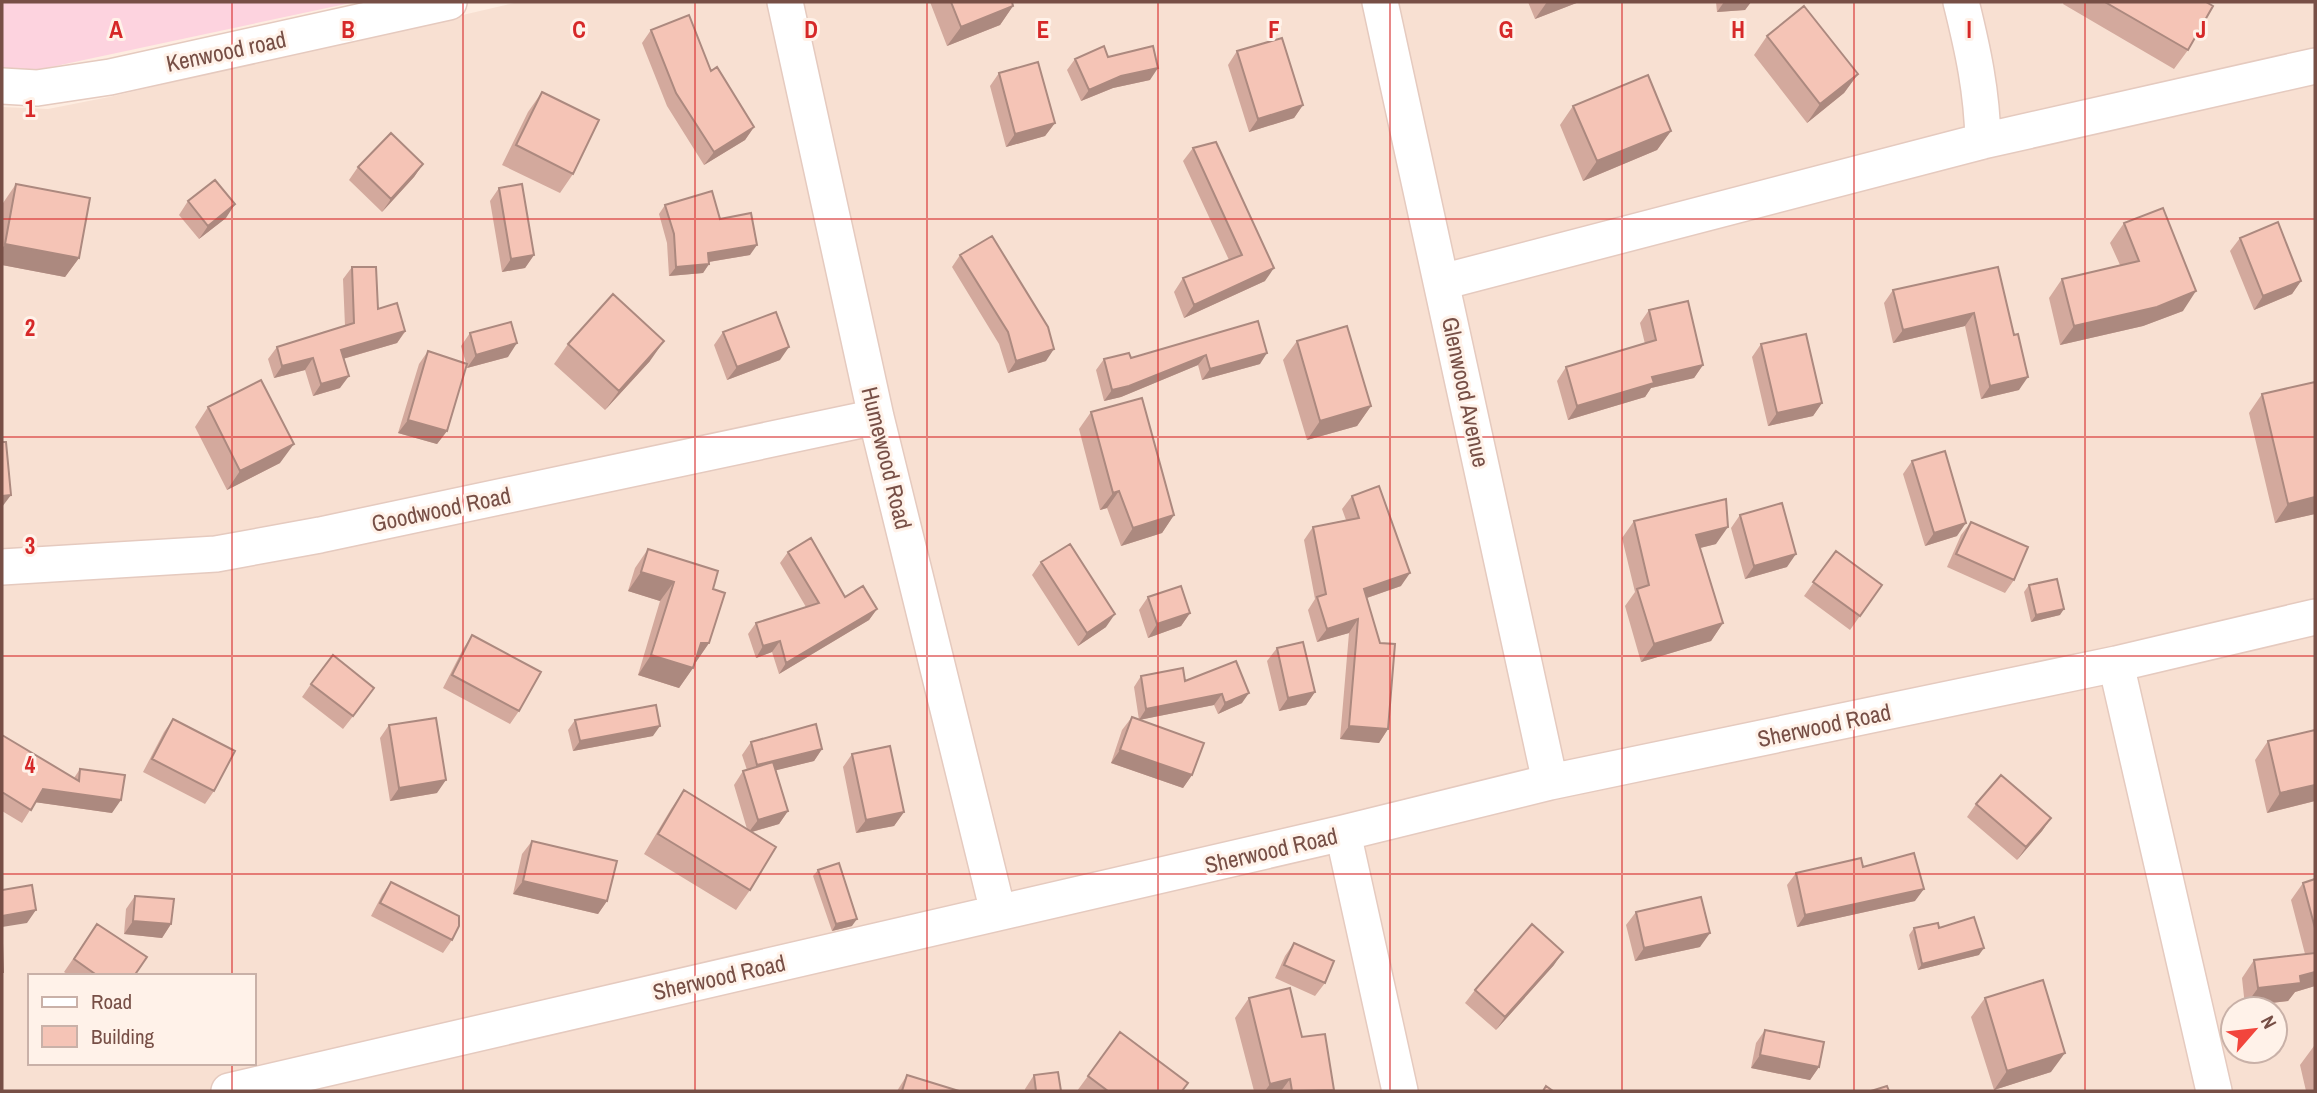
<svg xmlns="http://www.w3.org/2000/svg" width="2317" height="1093" viewBox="0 0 2317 1093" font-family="'Archivo Narrow',sans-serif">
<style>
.residential{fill:#f8e0d2;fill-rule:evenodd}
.medical{fill:#fdd3df}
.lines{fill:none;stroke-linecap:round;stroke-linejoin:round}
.minor-casing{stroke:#e5cabf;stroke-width:38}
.minor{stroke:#fff;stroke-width:35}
.wall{fill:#d3a99d}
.shaded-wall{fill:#ac897f}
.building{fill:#f5c4b6;stroke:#ac897f;stroke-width:2}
.grid{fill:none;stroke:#d62828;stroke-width:2;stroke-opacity:0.55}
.labels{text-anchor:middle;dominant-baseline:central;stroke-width:6;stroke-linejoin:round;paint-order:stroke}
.street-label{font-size:23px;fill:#774f46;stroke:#fff2e9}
.grid-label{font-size:23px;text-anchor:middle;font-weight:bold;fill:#d62828;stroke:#fff2e9;stroke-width:6;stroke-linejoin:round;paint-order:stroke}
</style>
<rect width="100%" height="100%" fill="#feede1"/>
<path class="residential" d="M519 2H2315V1091H2V107L48 109 109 97ZM30 976H254V1063H30ZM2233 1009H2275V1051H2233Z"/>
<path class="medical" d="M2 2H355L37 70 2 71Z"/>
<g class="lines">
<g class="minor-casing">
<path id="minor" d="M785 2 876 417 998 912
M1380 2 1550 782
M1961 2C1973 50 1982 92 1983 141
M2 86 37 88 110 77 449 2
M1442 282 1983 141 2315 66
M2 567 216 554 320 535 876 417
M2116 664 2214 1091
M1343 833 1400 1091
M229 1091 1343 833 1550 782 2116 664 2315 617"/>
</g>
<use href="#minor" class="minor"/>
</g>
<path class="wall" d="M930 2H1012L1013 6 1000 25 947 46Z
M1528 2H1579L1535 19Z
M1716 2H1751L1745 10 1717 12Z
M2064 2H2206L2188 50 2174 69 2063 4Z
M651 30 711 71 754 127 745 140 704 165 667 106 642 43Z
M1767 36 1858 74 1844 93 1807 123 1754 55Z
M1237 51 1303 105 1294 118 1249 132 1228 65Z
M1108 57 1150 80 1113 88 1081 101 1067 70 1075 59Z
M999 73 1055 123 1045 136 1006 147 990 86Z
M542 92 573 174 560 193 502 165 528 112Z
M1573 106 1671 131 1657 150 1583 181 1560 125Z
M1193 148 1265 281 1184 318 1174 292 1183 278 1229 260 1183 161Z
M423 164 414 177 382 212 349 180 358 167Z
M16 184 79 258 65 277 2 265V210L3 203Z
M499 188 534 255 525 268 502 272 490 201Z
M188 201 226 218 199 239 179 215Z
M665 205 720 219 750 255 709 262V264L703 273 669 276 667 243 659 214Z
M2124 223 2183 311 2143 326 2060 345 2049 298 2062 279 2120 265 2110 243Z
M2240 238 2301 281 2292 294 2254 310 2230 251Z
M960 255 1046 361 1008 373 999 344 952 267Z
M352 267 378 309 405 332 397 343 343 359 340 388 313 396 305 370 274 378 268 359 277 347 345 326 343 279Z
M1998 267 2019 390 1981 399 1965 326 1893 343 1884 303 1893 290Z
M1649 310 1703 365 1694 378 1651 388 1645 397 1568 420 1557 381 1566 367 1645 344 1640 323Z
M1258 321 1260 364 1202 380 1198 365 1121 397 1104 401 1096 370 1104 359 1131 358Z
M723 332 780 360 727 380 714 345Z
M470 333 508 357 467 368 466 365 447 431 437 444 398 433 419 364 428 351 466 363 461 346Z
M1297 341 1371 406 1357 426 1307 440 1283 360Z
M568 344 650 361 605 410 554 364Z
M1761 344 1822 403 1813 416 1768 426 1752 357Z
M2262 394 2315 514 2275 523 2249 413Z
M208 407 280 463 227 490 195 427Z
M1091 412 1174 515 1162 533 1121 546 1107 508 1100 510 1079 429Z
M1912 461 1957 536 1925 546 1903 474Z
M1352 496 1401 586 1367 598 1388 729 1379 743 1340 739 1349 633 1317 642 1308 610 1315 599 1304 540 1313 527 1346 520 1342 509Z
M1740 515 1787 567 1745 579 1731 528Z
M1634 521 1716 544 1700 548 1723 623 1711 641 1641 662 1625 606 1635 592 1622 538Z
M1971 522 2014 580 2005 593 1947 567 1961 535Z
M648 549 713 589 709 643 696 662H695L693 668 679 688 638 675 660 601 628 591 635 568Z
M1836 551 1882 585 1850 630 1804 596Z
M788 552 845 597 877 609 869 620 779 674 772 652 756 658 748 634 756 623 806 607 780 563Z
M1041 562 1106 627 1078 646 1032 575Z
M2029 585 2060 615 2031 622 2024 592Z
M1148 597 1190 613 1181 626 1148 638 1139 610Z
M472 635 519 711 510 724 443 688 463 649Z
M1277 648 1315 692 1306 705 1279 711 1267 661Z
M1236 661 1242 703 1218 714 1214 705 1139 720 1192 775 1183 788 1111 763 1122 730 1132 717 1139 720 1134 687 1141 676 1185 681Z
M311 684 365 701 343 729 302 697Z
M173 719 214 791 205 804 143 772 164 732Z
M575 720 653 736 573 751 568 730Z
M389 725 437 793 390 801 380 738Z
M2 735 74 778 80 769 112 813 35 802 22 823 2 811Z
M2268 741 2315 801 2267 813 2255 760Z
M751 742 822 749 814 761 776 770 788 811 779 824 752 832 750 890 736 910 644 854 671 809 684 790 747 829 734 785 743 771 747 770 742 755Z
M852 754 904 812 894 826 856 833 843 767Z
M1976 804 2051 818 2042 831 2017 860 1967 817Z
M532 841 607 901 598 914 513 894 522 854Z
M1863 867 1915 901 1797 927 1787 885 1796 873Z
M818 870 852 926 832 931 813 876Z
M2315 879V986L2295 992 2288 1001 2245 1006 2242 978 2254 960 2305 954 2291 900 2303 883Z
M391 882 452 940 443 953 371 916 382 895Z
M135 896 171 924 162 938 124 934 126 909Z
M1636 912 1700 947 1635 961 1626 925Z
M97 924 134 976H70L64 972Z
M1914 928H1939L1979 955 1918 970 1909 935Z
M1294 943 1325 983 1315 996 1275 978 1285 956Z
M1554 965 1496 1030 1465 1003 1475 990Z
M1249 998 1302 1037 1334 1090 1333 1091H1254L1235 1018Z
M1985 998 2051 1072 1994 1090 1971 1017Z
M1765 1030 1819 1067 1810 1080 1751 1068 1756 1043Z
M2315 1045V1091H2306L2300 1065 2314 1046Z
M907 1075 959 1091H897Z
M1034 1075 1061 1091H1025V1089Z
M1088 1076 1183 1091H1077Z"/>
<path class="shaded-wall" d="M1547 2H1579L1535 19Z
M1724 2H1751L1745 10 1717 12Z
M1013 6 1000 25 947 46 961 27Z
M1158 68 1150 80 1113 88 1081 101 1089 90 1121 76Z
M1858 74 1844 93 1807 123 1820 104Z
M1303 105 1294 118 1249 132 1258 119Z
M1055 123 1045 136 1006 147 1015 134Z
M754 127 745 140 704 165 714 152Z
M1671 131 1657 150 1583 181 1597 161Z
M423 164 414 177 382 212 391 199Z
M235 204 226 218 199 239 208 226Z
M5 244 79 258 65 277 2 265V249Z
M757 245 750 255 702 263 708 253Z
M534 255 525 268 502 272 511 259Z
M709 264 703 273 669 276 676 267Z
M1274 268 1265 281 1184 318 1194 305Z
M2301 281 2292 294 2254 310 2263 296Z
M2196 291 2183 311 2143 326 2060 345 2074 326Z
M1974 313 1965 326 1893 343 1903 330Z
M405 331 397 343 332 362 341 350Z
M664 341 650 361 605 410 619 391Z
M517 343 508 357 467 368 476 355Z
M789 347 780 360 727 380 737 367Z
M1054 349 1046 361 1008 373 1016 361Z
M1267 353 1260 364 1202 380 1210 369Z
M1206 355 1198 365 1121 397 1104 401 1112 390Z
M313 358 305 370 274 378 282 366Z
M1703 365 1694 378 1651 388 1645 397 1568 420 1577 406 1652 377Z
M349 376 340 388 313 396 321 384Z
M2028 377 2019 390 1981 399 1990 386Z
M1822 403 1813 416 1768 426 1777 413Z
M1371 406 1357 426 1307 440 1320 421Z
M408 420 447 431 437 444 398 433Z
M294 444 280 463 227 490 240 471Z
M1119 491 1107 508 1100 510 1113 493Z
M11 495 2 507V496Z
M2315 497V514L2275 523 2288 504Z
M1174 515 1162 533 1121 546 1133 528Z
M1966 523 1957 536 1925 546 1934 533Z
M1728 527 1716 544 1684 552 1696 535Z
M1796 554 1787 567 1745 579 1754 566Z
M641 572 674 582 660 601 628 591Z
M1410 573 1401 586 1355 602 1364 589Z
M877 609 869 620 779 674 786 663Z
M2064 609 2060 615 2031 622 2036 615Z
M1190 613 1181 626 1148 638 1157 624Z
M1115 614 1106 627 1078 646 1087 633Z
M1358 619 1349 633 1317 642 1327 629Z
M1723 623 1711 641 1641 662 1654 644Z
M780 641 772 652 756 658 763 646Z
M701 643H709L696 662H687Z
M651 655 693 668 679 688 638 675Z
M1315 692 1306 705 1279 711 1288 698Z
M1249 693 1242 703 1218 714 1225 703Z
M1222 694 1214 705 1139 720 1146 709Z
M660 726 653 736 573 751 580 741Z
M1349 726 1388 729 1379 743 1340 739Z
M822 749 814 761 749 777 757 765Z
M1120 750 1192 775 1183 788 1111 763Z
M446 780 437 793 390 801 399 788Z
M2315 785V801L2267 813 2280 793Z
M43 789 121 800 112 813 34 802Z
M788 811 779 824 748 833 758 820Z
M904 812 894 826 856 833 866 820Z
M2051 818 2042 831 2017 860 2026 847Z
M523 881 607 901 598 914 513 894Z
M1924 889 1915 901 1797 927 1805 915Z
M36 910 27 923 2 927V916Z
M857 919 852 926 832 931 836 924Z
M133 921 171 924 162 938 124 934Z
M1710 933 1700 947 1635 961 1644 948Z
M1984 948 1979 955 1918 970 1922 964Z
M1563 952 1554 965 1496 1030 1505 1017Z
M2315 972V986L2295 992 2288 1001 2245 1006 2258 988Z
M2065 1053 2051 1072 1994 1090 2007 1071Z
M1760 1055 1819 1067 1810 1080 1751 1068Z
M1290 1079 1281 1091H1265L1270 1084Z"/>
<path class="building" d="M951 2H1012L1013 6 961 27Z
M2105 2H2206L2213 6 2188 50Z
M1804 6 1858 74 1820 104 1767 36Z
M689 15 711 71 717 67 754 127 714 152 676 93 651 30Z
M1282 38 1303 105 1258 119 1237 51Z
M1104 46 1108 57 1153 46 1158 68 1121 76 1089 90 1075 59Z
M1038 62 1055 123 1015 134 999 73Z
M1648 75 1671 131 1597 161 1573 106Z
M542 92 599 120 573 174 516 145Z
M391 133 423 164 391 199 358 167Z
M1216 142 1274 268 1194 305 1183 278 1242 255 1193 148Z
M215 180 235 204 208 226 188 201Z
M16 184 90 198 79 258 5 244Z
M522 184 534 255 511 259 499 188Z
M712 191 720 219 751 213 757 245 708 253 709 264 676 267 674 234 665 205Z
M2163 208 2196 291 2157 307 2074 326 2062 279 2139 261 2124 223Z
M2278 222 2301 281 2263 296 2240 238Z
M992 236 1048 327 1054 349 1016 361 1008 332 960 255Z
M352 267H376L378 309 397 303 405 331 341 350 349 376 321 384 313 358 282 366 277 347 354 323Z
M1998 267 2014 335 2018 334 2028 377 1990 386 1974 313 1903 330 1893 290Z
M613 294 664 341 619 391 568 344Z
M1688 301 1703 365 1652 377 1654 383 1577 406 1566 367 1656 340 1649 310Z
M776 312 789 347 737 367 723 332Z
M1258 321 1267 353 1210 369 1206 355 1129 386 1112 390 1104 359 1129 353 1131 358Z
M511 322 517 343 476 355 470 333Z
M1347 326 1371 406 1320 421 1297 341Z
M1806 334 1822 403 1777 413 1761 344Z
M428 351 467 364 447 431 408 420Z
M261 380 294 444 240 471 208 407Z
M2315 382V497L2288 504 2262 394Z
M1142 398 1174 515 1133 528 1119 491 1113 493 1091 412Z
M2 442H6L11 495 2 496Z
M1945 451 1966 523 1934 533 1912 461Z
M1379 486 1410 573 1364 589 1380 643 1395 644 1388 729 1349 726 1358 619 1327 629 1317 597 1326 594 1313 527 1359 518 1352 496Z
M1726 499 1728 527 1696 535 1723 623 1654 644 1637 589 1649 585 1634 521Z
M1782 503 1796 554 1754 566 1740 515Z
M1971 522 2028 547 2014 580 1956 554Z
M811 538 845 597 863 586 877 609 786 663 780 641 763 646 756 623 819 603 788 552Z
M1070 544 1115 614 1087 633 1041 562Z
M648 549 718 571 713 589 725 593 709 643H701L693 668 651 655 674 582 641 572Z
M1836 551 1882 585 1860 616 1813 582Z
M2057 579 2064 609 2036 615 2029 585Z
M1181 586 1190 613 1157 624 1148 597Z
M472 635 541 672 519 711 452 675Z
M1303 642 1315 692 1288 698 1277 648Z
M333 655 374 688 353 716 311 684Z
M1236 661 1249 693 1225 703 1222 694 1146 709 1141 676 1183 668 1185 681Z
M656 705 660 726 580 741 575 720Z
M1132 717 1204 743 1192 775 1120 750Z
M436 718 446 780 399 788 389 725Z
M173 719 235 751 214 791 152 759Z
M816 724 822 749 757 765 751 742Z
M2315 730V785L2280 793 2268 741Z
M2 735 79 781 80 769 125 775 121 800 43 789 31 810 2 792Z
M890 746 904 812 866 820 852 754Z
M773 762 788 811 758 820 743 771Z
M2001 775 2051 818 2026 847 1976 804Z
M684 790 776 847 750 890 658 834Z
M532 841 617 861 607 901 523 881Z
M1914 853 1924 889 1805 915 1796 873 1861 858 1863 867Z
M839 863 857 919 836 924 818 870Z
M2315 879V928L2303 883Z
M391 882 459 916V926L452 940 380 903Z
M32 885 36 910 2 916V890Z
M135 896 174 899 171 924 133 921Z
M1701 897 1710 933 1644 948 1636 912Z
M1974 917 1984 948 1922 964 1914 928 1938 923 1939 928Z
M97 924 147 957 134 976H98L74 959Z
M1532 924 1563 952 1505 1017 1475 990Z
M2 943 3 972H2Z
M1294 943 1334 961 1325 983 1284 965Z
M2315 953V972L2300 976 2301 983 2258 988 2254 960Z
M2043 980 2065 1053 2007 1071 1985 998Z
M1290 988 1302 1037 1325 1034 1334 1090 1292 1091 1290 1079 1270 1084 1249 998Z
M1765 1030 1824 1042 1819 1067 1760 1055Z
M1120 1032 1188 1083 1182 1091H1108L1088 1076Z
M1058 1072 1061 1091H1036L1034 1075Z
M907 1075 959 1091H902Z
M1546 1086 1553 1091H1543Z
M1887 1086 1889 1091H1871Z"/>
<path class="grid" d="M232 2V976M463 2V1091M695 2V1091M927 2V1091M1158 2V1091M1390 2V1091M1622 2V1091M1854 2V1091M2085 2V1091M2 219H2315M2 437H2315M2 656H2315M2 874H2315M232 1063V1091"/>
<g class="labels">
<g class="street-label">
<text transform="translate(226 51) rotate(-12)">Kenwood road</text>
<text transform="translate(1466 392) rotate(78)">Glenwood Avenue</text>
<text transform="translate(887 458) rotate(76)">Humewood Road</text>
<text transform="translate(441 509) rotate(-12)">Goodwood Road</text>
<text transform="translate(1824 725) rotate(-12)">Sherwood Road</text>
<text transform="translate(1271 850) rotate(-13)">Sherwood Road</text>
<text transform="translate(719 977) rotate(-13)">Sherwood Road</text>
</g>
</g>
<g class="grid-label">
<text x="116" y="38">A</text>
<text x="348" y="38">B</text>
<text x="579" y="38">C</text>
<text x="811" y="38">D</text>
<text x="1043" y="38">E</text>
<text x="1274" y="38">F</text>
<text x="1506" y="38">G</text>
<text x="1738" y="38">H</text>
<text x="1969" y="38">I</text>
<text x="2201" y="38">J</text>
<text x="30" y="117">1</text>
<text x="30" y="336">2</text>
<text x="30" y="554">3</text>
<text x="30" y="773">4</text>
</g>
<rect width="2317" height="1093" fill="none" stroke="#774f46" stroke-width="7"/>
<rect x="28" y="974" width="228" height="91" fill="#fff2e9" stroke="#c9b1a8" stroke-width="2"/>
<rect x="42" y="997" width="35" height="10" fill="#ffffff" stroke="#c9b1a8" stroke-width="2"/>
<text x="91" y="1009" font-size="21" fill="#774f46">Road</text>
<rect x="42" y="1026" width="35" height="21" fill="#f5c4b6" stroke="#c9b1a8" stroke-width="2"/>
<text x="91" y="1044" font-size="21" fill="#774f46">Building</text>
<g transform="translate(2254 1030) rotate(62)"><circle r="33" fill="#fff2e9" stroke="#c9b1a8" stroke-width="2"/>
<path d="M0-5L12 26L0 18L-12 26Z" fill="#f2453c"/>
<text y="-10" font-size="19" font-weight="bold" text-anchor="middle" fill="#774f46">N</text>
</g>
</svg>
